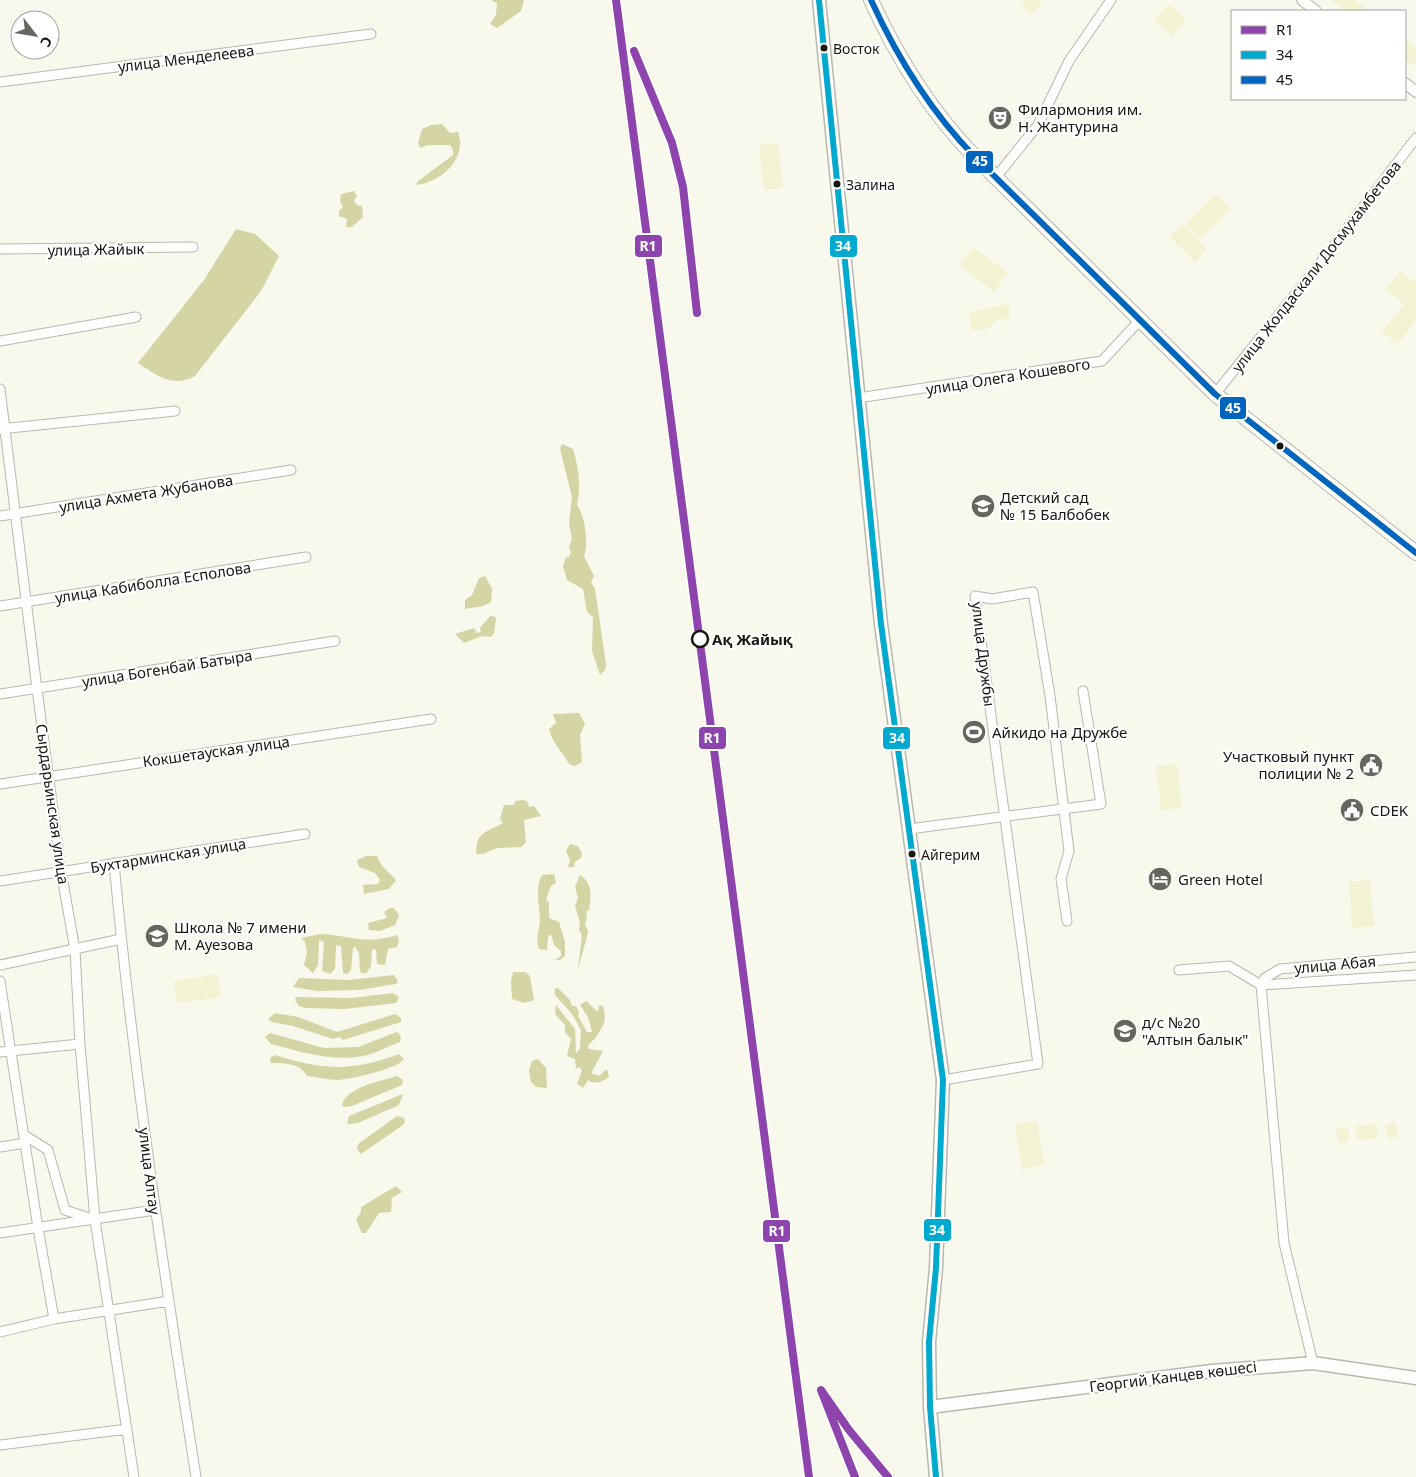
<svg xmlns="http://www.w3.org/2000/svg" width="1416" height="1477" viewBox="0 0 1416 1477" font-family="'Noto Sans',sans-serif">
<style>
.green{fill:#f3f3d3}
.water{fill:#d4d4a5}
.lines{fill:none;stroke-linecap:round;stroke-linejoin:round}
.minor-casing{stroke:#b8b8af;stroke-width:11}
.tertiary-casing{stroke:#b8b8af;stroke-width:12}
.secondary-casing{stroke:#b8b8af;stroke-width:15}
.primary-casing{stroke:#b8b8af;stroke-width:16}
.minor{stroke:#fefefc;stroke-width:9}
.tertiary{stroke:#fefefc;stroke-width:10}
.secondary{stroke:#fefefc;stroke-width:12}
.primary{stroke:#fefefc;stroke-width:14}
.bus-1-casing{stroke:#fff;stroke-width:10}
.bus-2-casing{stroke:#fff;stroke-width:10}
.bus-1{stroke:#00a9ce;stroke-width:6}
.bus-2{stroke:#0065bd;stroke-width:6}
.rail-1-casing{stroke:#fff;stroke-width:11}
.rail-1{stroke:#8e44ad;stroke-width:8}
.bus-dot{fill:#181811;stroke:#fff;stroke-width:2}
.stop-dot{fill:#fff;stroke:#181811;stroke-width:2.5}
.labels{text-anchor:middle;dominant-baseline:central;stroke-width:4.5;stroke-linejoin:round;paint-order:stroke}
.bus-label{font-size:14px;fill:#181811;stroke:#fff;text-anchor:start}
.street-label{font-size:15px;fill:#181811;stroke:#fff}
.poi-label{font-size:15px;fill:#181811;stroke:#fff;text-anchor:start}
.stop-label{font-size:15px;font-weight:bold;fill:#181811;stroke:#fff;text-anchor:start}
.line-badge{stroke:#fff;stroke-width:2}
.badge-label{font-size:14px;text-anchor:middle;font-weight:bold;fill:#fff}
</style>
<rect width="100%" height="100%" fill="#f8f8ed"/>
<path class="green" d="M1026 0H1043L1032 14 1021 6Z
M1331 0H1355L1369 11H1346Z
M1168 4 1186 19 1172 36 1154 21Z
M1405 39 1416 48V67L1405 58Z
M778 143 783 188 764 190 759 145Z
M1216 194 1231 209 1200 239 1185 225Z
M1182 224 1207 249 1195 262 1169 237Z
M973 247 1008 273 994 292 959 265Z
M1400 271 1416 283V320L1398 344 1382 332 1404 304 1386 289Z
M1009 304 1010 318 997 320 988 328 972 331 969 312Z
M1177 764 1182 808 1161 810 1156 766Z
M1370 880 1374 926 1352 928 1349 882Z
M217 974 221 997 177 1003 173 981Z
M1037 1121 1044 1165 1022 1169 1015 1124Z
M1396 1122 1398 1137 1387 1139 1385 1124Z
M1377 1124 1378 1138 1357 1140 1355 1126Z
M1348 1127 1349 1142 1338 1143 1336 1128Z"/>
<path class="water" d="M491 0H524L521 11 497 28 490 24 496 15 497 3Z
M442 124 450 133 458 132C467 158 443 181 417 185V182L453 155V150L450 145H428L420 148 418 143 422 129 431 125Z
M354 191 357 196 354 200 357 205 362 206 363 217 352 227H346L347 219 339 216V211L343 208 340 201 341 194Z
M236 229 255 234 279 256 261 291 195 376C172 388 158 376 138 363L204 280Z
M562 444 573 449C579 469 581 485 577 505 585 515 589 545 584 556L594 576 591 582 595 589 606 664 605 670 600 675 592 651 593 617 587 612 583 589 567 580 563 566 566 557 568 558 571 553 569 547 572 539 569 524 572 497 562 457 560 448Z
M485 576 492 589 491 602 483 606 465 609V600L472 595 479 578Z
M491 615 496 618 494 633 491 637 482 636 464 643 455 634 474 628 477 633 481 632 480 628Z
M579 713 585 724 580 735 582 762 575 766 569 764C562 751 552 743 549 729L556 723 553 714Z
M522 800 527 801 529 807 534 806 541 816 524 820 526 842 521 847 497 848 483 854H476C476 831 486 833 503 823L500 819 504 805H514L515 801Z
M570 844 578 846 582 853 581 858 575 862 574 867H568L570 860 566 851Z
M366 856H377C380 866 389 872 396 880L389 889 364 894 363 885 378 884 380 880 375 873 359 867 357 860Z
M554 874 556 883 551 886 546 899 549 903V918L559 922 565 942V956L560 960H555L561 956V951L554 945 551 934 548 937 547 950 539 949C535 938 540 929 540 918 539 904 535 887 542 875Z
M580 875C593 883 591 896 589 910L586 912 587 917 585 924 588 932 578 970 582 935 579 930 580 922 575 906 578 898 575 887Z
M390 908H394L399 915 395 925 380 931 369 930 368 923 387 918 384 912Z
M321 934C352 936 366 945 397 935L399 941 397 947 388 949 385 965 377 964 376 950 372 949 371 966 366 974 360 972 359 953 355 947 353 948 351 970 347 974 343 973 341 946 336 945 335 969 330 974 322 971 324 942 319 940 318 965 313 973 304 965 307 953 305 942 301 938Z
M513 972H525L530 976 534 1000 525 1003 512 999 511 981Z
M394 975 398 981 396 984 359 990 317 991 293 987 299 978 348 980Z
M555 988H558L570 1000 572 1006H576L579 1012 578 1016 587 1032H592L588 1017 580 1005 586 1001 598 1012 599 1005 603 1006C607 1023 604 1024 596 1037 593 1042 590 1041 588 1047L589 1049 603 1051 591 1073 599 1076 607 1069 609 1077C602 1082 595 1085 588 1080L583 1088 577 1084 582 1070 579 1067 576 1069 575 1059 567 1056 571 1039 565 1032V1025L555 1014 556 1005 575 1029 576 1053 580 1049 581 1030 572 1014 555 995Z
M393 993 399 997 396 1003 344 1009 305 1008 299 1006 295 1000 296 997 351 998Z
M275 1013 298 1017 337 1032 395 1014 401 1018V1022L343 1040 339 1037 333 1039 293 1026 272 1022 268 1019Z
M397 1032 401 1037 400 1042C388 1046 375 1054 363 1056 331 1062 302 1052 271 1044L265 1037 270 1033 324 1048 358 1047Z
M399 1054 404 1059C398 1069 351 1079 338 1080 328 1080 317 1077 307 1076 300 1063 285 1063 271 1063L270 1058 275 1055C322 1070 351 1072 399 1054Z
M538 1059 546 1068 547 1088 536 1087 531 1082 529 1070 532 1061Z
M397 1076 403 1080 402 1085 352 1106 344 1107 342 1105C346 1087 382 1081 397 1076Z
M403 1094 399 1105 358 1123 347 1124 349 1116Z
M397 1116 404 1118 405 1122 403 1125 361 1154 357 1149 358 1144Z
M396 1186 402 1192 392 1198 391 1212 379 1213 366 1233H362L356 1220 361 1212V1207Z"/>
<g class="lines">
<g class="minor-casing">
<path id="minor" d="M0 82 371 34
M996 177 1038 125 1069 61 1111 0
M0 249 193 247
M0 341 136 317
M0 389 37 689 61 871 75 950 80 1044 95 1220 134 1477
M1215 394 1325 257 1416 138
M858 398 1102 361 1141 319
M0 429 175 411
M0 516 291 470
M0 606 306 557
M0 694 335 641
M0 784 431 719
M909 829 1101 804 1083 691
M114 863C133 1069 164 1273 196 1477
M0 881 305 834
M0 965 121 939
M1179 970 1229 966 1261 985 1416 975
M0 981 38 1228 54 1319
M0 1052 80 1044
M943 1080 1038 1064 975 596 992 599 1033 592 1050 696 1069 851 1061 879 1067 921
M24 1135 48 1150 65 1210 92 1219
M0 1147 25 1143
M0 1233 155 1210
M0 1332 54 1319 169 1301
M1313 1363 1284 1243 1261 985 1265 978 1280 969 1416 957
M0 1445 127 1429"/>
</g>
<g class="tertiary-casing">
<path id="tertiary" d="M1302 0 1316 11
M1405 83 1416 92"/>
</g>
<g class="secondary-casing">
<path id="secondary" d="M819 0 881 624 943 1080 936 1268 929 1342 930 1407 936 1477
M930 1407 1212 1371 1313 1363 1416 1378"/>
</g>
<g class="primary-casing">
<path id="primary" d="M871 0C897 57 931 112 975 157L1215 394 1416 553"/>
</g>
<use href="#minor" class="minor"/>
<use href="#tertiary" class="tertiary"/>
<use href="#secondary" class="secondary"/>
<use href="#primary" class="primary"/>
<g class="bus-1-casing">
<path id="bus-1" d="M819 0 881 624 943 1080 936 1268 929 1342 930 1407 936 1477"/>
</g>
<g class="bus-2-casing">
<path id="bus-2" d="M871 0C897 57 931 112 975 157L1215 394 1416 553"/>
</g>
<use href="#bus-1" class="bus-1"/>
<use href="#bus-2" class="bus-2"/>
<g class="rail-1-casing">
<path id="rail-1" d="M616 0 809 1477
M634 51 672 143 683 187 697 313
M855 1477 821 1390 849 1430 888 1477"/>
</g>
<use href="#rail-1" class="rail-1"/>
</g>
<defs>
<g id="theatre-disc" transform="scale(1.25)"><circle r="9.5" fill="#66665e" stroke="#fff"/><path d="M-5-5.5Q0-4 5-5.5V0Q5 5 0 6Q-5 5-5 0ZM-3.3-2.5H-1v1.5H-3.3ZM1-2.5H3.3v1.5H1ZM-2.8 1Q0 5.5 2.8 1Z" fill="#fff"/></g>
<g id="school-disc" transform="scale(1.25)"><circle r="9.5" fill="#66665e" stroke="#fff"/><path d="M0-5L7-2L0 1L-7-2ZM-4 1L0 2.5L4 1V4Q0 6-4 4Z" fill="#fff"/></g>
<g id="stadium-disc" transform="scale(1.25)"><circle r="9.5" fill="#66665e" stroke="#fff"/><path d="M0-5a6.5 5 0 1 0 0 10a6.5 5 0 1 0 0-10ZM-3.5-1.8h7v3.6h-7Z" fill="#fff"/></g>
<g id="civic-disc" transform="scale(1.25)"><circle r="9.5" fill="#66665e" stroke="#fff"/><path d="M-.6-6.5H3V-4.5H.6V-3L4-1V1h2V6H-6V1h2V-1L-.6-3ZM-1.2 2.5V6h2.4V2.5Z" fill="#fff"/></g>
<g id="hotel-disc" transform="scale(1.25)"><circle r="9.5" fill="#66665e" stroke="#fff"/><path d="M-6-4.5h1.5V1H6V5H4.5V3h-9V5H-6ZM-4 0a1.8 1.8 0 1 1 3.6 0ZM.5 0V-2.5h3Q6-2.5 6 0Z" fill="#fff"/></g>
</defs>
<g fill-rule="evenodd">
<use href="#theatre-disc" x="1000" y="118"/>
<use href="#school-disc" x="983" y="506"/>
<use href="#stadium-disc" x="974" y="732"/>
<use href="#civic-disc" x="1371" y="765"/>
<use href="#civic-disc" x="1352" y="810"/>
<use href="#hotel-disc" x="1160" y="879"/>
<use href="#school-disc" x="157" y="936"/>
<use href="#school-disc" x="1125" y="1031"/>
</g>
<g class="bus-dot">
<circle cx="824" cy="48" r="4.5"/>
<circle cx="837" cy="184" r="4.5"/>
<circle cx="1280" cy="446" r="4.5"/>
<circle cx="912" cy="854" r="4.5"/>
</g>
<circle class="stop-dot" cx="700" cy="639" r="8"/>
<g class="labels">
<g class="bus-label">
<text x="833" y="48">Восток</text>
<text x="846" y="184">Залина</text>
<text x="921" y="854">Айгерим</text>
</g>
<g class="street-label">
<text transform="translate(186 58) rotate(-7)">улица Менделеева</text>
<text transform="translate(96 249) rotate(-1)">улица Жайык</text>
<text transform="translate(1316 266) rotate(-52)">улица Жолдаскали Досмухамбетова</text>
<text transform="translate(1008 376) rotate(-9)">улица Олега Кошевого</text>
<text transform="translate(146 493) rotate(-9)">улица Ахмета Жубанова</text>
<text transform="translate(153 582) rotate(-9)">улица Кабиболла Есполова</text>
<text transform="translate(984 654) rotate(83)">улица Дружбы</text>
<text transform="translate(167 668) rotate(-9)">улица Богенбай Батыра</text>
<text transform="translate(216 751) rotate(-8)">Кокшетауская улица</text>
<text transform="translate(53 804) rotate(82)">Сырдарьинская улица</text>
<text transform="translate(168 855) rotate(-9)">Бухтарминская улица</text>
<text transform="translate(1335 964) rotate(-5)">улица Абая</text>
<text transform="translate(150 1171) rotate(83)">улица Алтау</text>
<text transform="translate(1173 1376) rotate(-7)">Георгий Канцев көшесі</text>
</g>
<g class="poi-label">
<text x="1018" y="109">Филармония им.<tspan x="1018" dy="17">Н. Жантурина</tspan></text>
<text x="1000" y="497">Детский сад<tspan x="1000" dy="17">№ 15 Балбобек</tspan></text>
<text x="992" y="732">Айкидо на Дружбе</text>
<text x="1354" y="756" text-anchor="end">Участковый пункт<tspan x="1354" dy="17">полиции № 2</tspan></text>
<text x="1370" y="810">CDEK</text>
<text x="1178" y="879">Green Hotel</text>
<text x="174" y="927">Школа № 7 имени<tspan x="174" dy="17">М. Ауезова</tspan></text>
<text x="1142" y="1022">д/с №20<tspan x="1142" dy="17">"Алтын балык"</tspan></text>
</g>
<g class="stop-label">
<text x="712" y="639">Ақ Жайық</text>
</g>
</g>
<g class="line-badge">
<rect x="965" y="150" width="29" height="24" rx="5" fill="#0065bd"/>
<rect x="634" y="234" width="29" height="24" rx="5" fill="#8e44ad"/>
<rect x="829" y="234" width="29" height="24" rx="5" fill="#00a9ce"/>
<rect x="1219" y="396" width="28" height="24" rx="5" fill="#0065bd"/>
<rect x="882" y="726" width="29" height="24" rx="5" fill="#00a9ce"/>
<rect x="698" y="726" width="29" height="24" rx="5" fill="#8e44ad"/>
<rect x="923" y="1218" width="29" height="24" rx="5" fill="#00a9ce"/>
<rect x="762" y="1219" width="29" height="24" rx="5" fill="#8e44ad"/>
</g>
<g class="badge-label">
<text x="980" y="166">45</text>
<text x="648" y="251">R1</text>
<text x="843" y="251">34</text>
<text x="1233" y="413">45</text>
<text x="897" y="743">34</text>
<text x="712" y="743">R1</text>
<text x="937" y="1235">34</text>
<text x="777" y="1236">R1</text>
</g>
<rect x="1231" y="10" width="175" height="90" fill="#ffffff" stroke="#a3a3a0"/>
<rect x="1241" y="26" width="25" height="8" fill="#8e44ad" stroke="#a3a3a0"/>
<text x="1276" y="35" font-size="15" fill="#181811">R1</text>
<rect x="1241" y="51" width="25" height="8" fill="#00a9ce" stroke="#a3a3a0"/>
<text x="1276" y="60" font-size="15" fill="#181811">34</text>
<rect x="1241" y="76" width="25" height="8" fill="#0065bd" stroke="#a3a3a0"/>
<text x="1276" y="85" font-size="15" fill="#181811">45</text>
<g transform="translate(35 35) rotate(121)"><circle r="24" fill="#ffffff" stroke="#a3a3a0"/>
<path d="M0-4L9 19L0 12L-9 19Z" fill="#66665e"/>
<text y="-8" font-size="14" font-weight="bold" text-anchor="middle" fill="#181811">С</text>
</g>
</svg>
